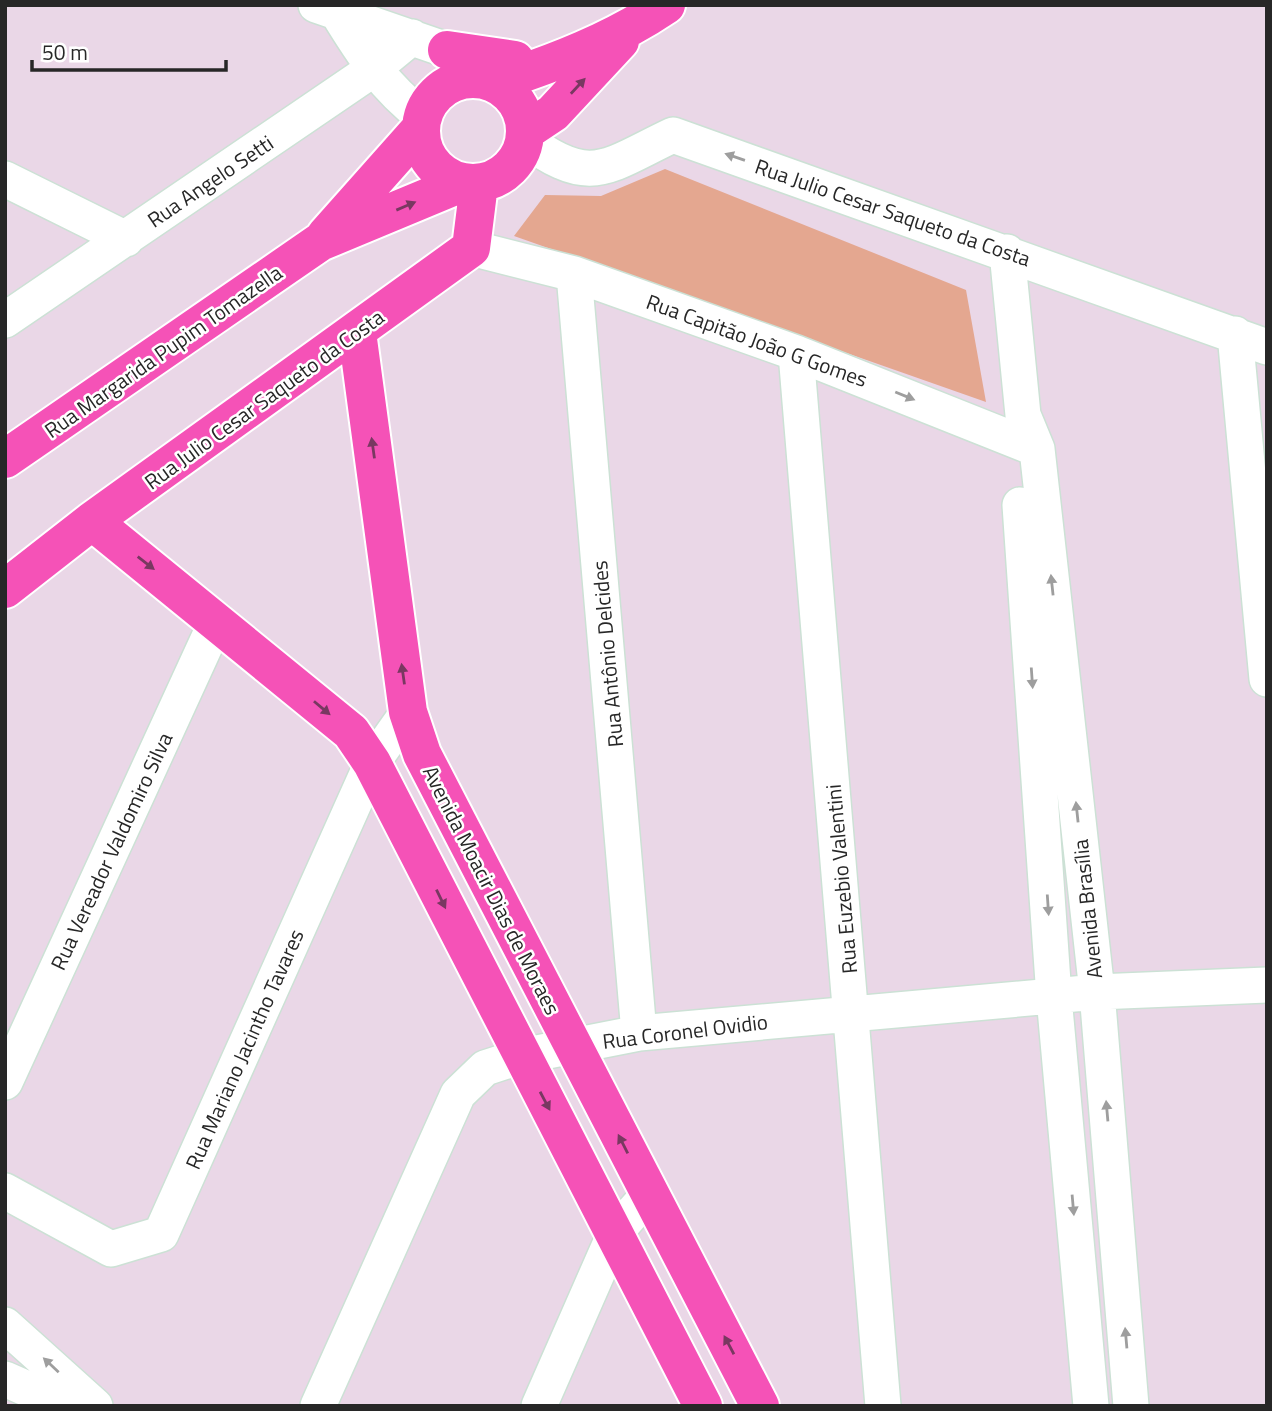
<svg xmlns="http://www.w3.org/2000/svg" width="1272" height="1411" viewBox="0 0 1272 1411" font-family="'Titillium Web',sans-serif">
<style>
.green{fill:#e4a790}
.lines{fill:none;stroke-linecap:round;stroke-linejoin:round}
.minor-casing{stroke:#cce1d5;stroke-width:38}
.major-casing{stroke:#fff;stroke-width:42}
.minor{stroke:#fff;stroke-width:35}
.major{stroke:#f552b7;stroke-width:38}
.oneway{fill:#793861}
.oneway2{fill:#9e9e9e}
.labels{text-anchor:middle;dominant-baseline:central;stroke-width:5;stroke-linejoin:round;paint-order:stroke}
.street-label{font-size:21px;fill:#272727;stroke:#fff}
</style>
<rect width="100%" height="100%" fill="#ead7e7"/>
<path class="green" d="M665 169 966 290 986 402 514 236 545 195 601 196Z"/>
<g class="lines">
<g class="minor-casing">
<path id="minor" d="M316 5 447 50 478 79
M337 12C362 53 384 87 423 117
M525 139C591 189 607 166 673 135L1267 347
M5 179 126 239
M471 248 574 274 796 353 1037 449
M1007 252 1023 415 1037 449 1097 992 1131 1406
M574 274 639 1033
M5 320 372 70 412 37
M1235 334 1267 679
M796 353 883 1406
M1020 505 1054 997 1091 1406
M5 1082 217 620
M5 1191 111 1249 161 1234 372 763 408 712
M5 1325 95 1406
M5 1379 66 1406
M318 1406 458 1094 485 1068 522 1056 639 1033 1097 992 1267 985
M539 1406 615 1233 649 1194"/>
</g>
<g class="major-casing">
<path id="major" d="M447 50 515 60
M421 131a52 52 0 1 1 104 0a52 52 0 1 1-104 0Z
M494 83C555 63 613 41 666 5
M526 131 553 113 620 41
M326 235 421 128
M357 332 408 712 422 754 760 1406
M5 459 320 242 462 183
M92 521 351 732 372 763 703 1406
M5 589 92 521 471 248 479 184"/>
</g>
<use href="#minor" class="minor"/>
<use href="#major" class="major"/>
</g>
<defs><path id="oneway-solid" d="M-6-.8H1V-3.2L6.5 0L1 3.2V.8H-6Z" transform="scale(1.75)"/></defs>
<g class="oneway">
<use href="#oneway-solid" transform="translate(578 86) rotate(-47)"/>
<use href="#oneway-solid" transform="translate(406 206) rotate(-23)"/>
<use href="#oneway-solid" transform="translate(373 448) rotate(-98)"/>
<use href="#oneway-solid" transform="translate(146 563) rotate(38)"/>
<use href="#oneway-solid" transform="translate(403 674) rotate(-98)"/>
<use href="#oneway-solid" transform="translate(322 708) rotate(40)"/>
<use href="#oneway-solid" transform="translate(441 899) rotate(64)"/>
<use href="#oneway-solid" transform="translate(545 1101) rotate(62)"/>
<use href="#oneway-solid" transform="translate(623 1144) rotate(-117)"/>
<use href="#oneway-solid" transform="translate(729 1345) rotate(-118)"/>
</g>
<g class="oneway2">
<use href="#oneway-solid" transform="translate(735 157) rotate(-161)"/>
<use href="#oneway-solid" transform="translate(905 396) rotate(22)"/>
<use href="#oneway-solid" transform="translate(1052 585) rotate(-96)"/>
<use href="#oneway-solid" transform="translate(1032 678) rotate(86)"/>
<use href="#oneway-solid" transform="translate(1077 812) rotate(-96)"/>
<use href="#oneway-solid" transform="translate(1048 905) rotate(86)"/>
<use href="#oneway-solid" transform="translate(1107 1111) rotate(-95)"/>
<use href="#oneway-solid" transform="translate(1073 1205) rotate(85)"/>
<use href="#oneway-solid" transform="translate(1126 1338) rotate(-95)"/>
<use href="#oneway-solid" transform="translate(51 1365) rotate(-137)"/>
</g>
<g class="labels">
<g class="street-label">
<text transform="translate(210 181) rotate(-34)">Rua Angelo Setti</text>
<text transform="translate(893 212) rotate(19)">Rua Julio Cesar Saqueto da Costa</text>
<text transform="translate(757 340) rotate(20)">Rua Capitão João G Gomes</text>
<text transform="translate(163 351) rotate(-35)">Rua Margarida Pupim Tomazella</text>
<text transform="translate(264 399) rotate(-36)">Rua Julio Cesar Saqueto da Costa</text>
<text transform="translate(607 654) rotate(-95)">Rua Antônio Delcides</text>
<text transform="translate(111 851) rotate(-65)">Rua Vereador Valdomiro Silva</text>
<text transform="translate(841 879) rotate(-95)">Rua Euzebio Valentini</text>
<text transform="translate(492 890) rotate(63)">Avenida Moacir Dias de Moraes</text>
<text transform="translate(1087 909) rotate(-96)">Avenida Brasília</text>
<text transform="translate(685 1031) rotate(-7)">Rua Coronel Ovidio</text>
<text transform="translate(244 1049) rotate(-66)">Rua Mariano Jacintho Tavares</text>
</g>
</g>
<rect width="1272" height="1411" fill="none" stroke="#272727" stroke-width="14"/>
<path d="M32 60v10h194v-10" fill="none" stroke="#272727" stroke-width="3.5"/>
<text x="42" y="60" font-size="21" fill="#272727" stroke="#ffffff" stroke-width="5" paint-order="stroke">50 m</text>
</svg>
